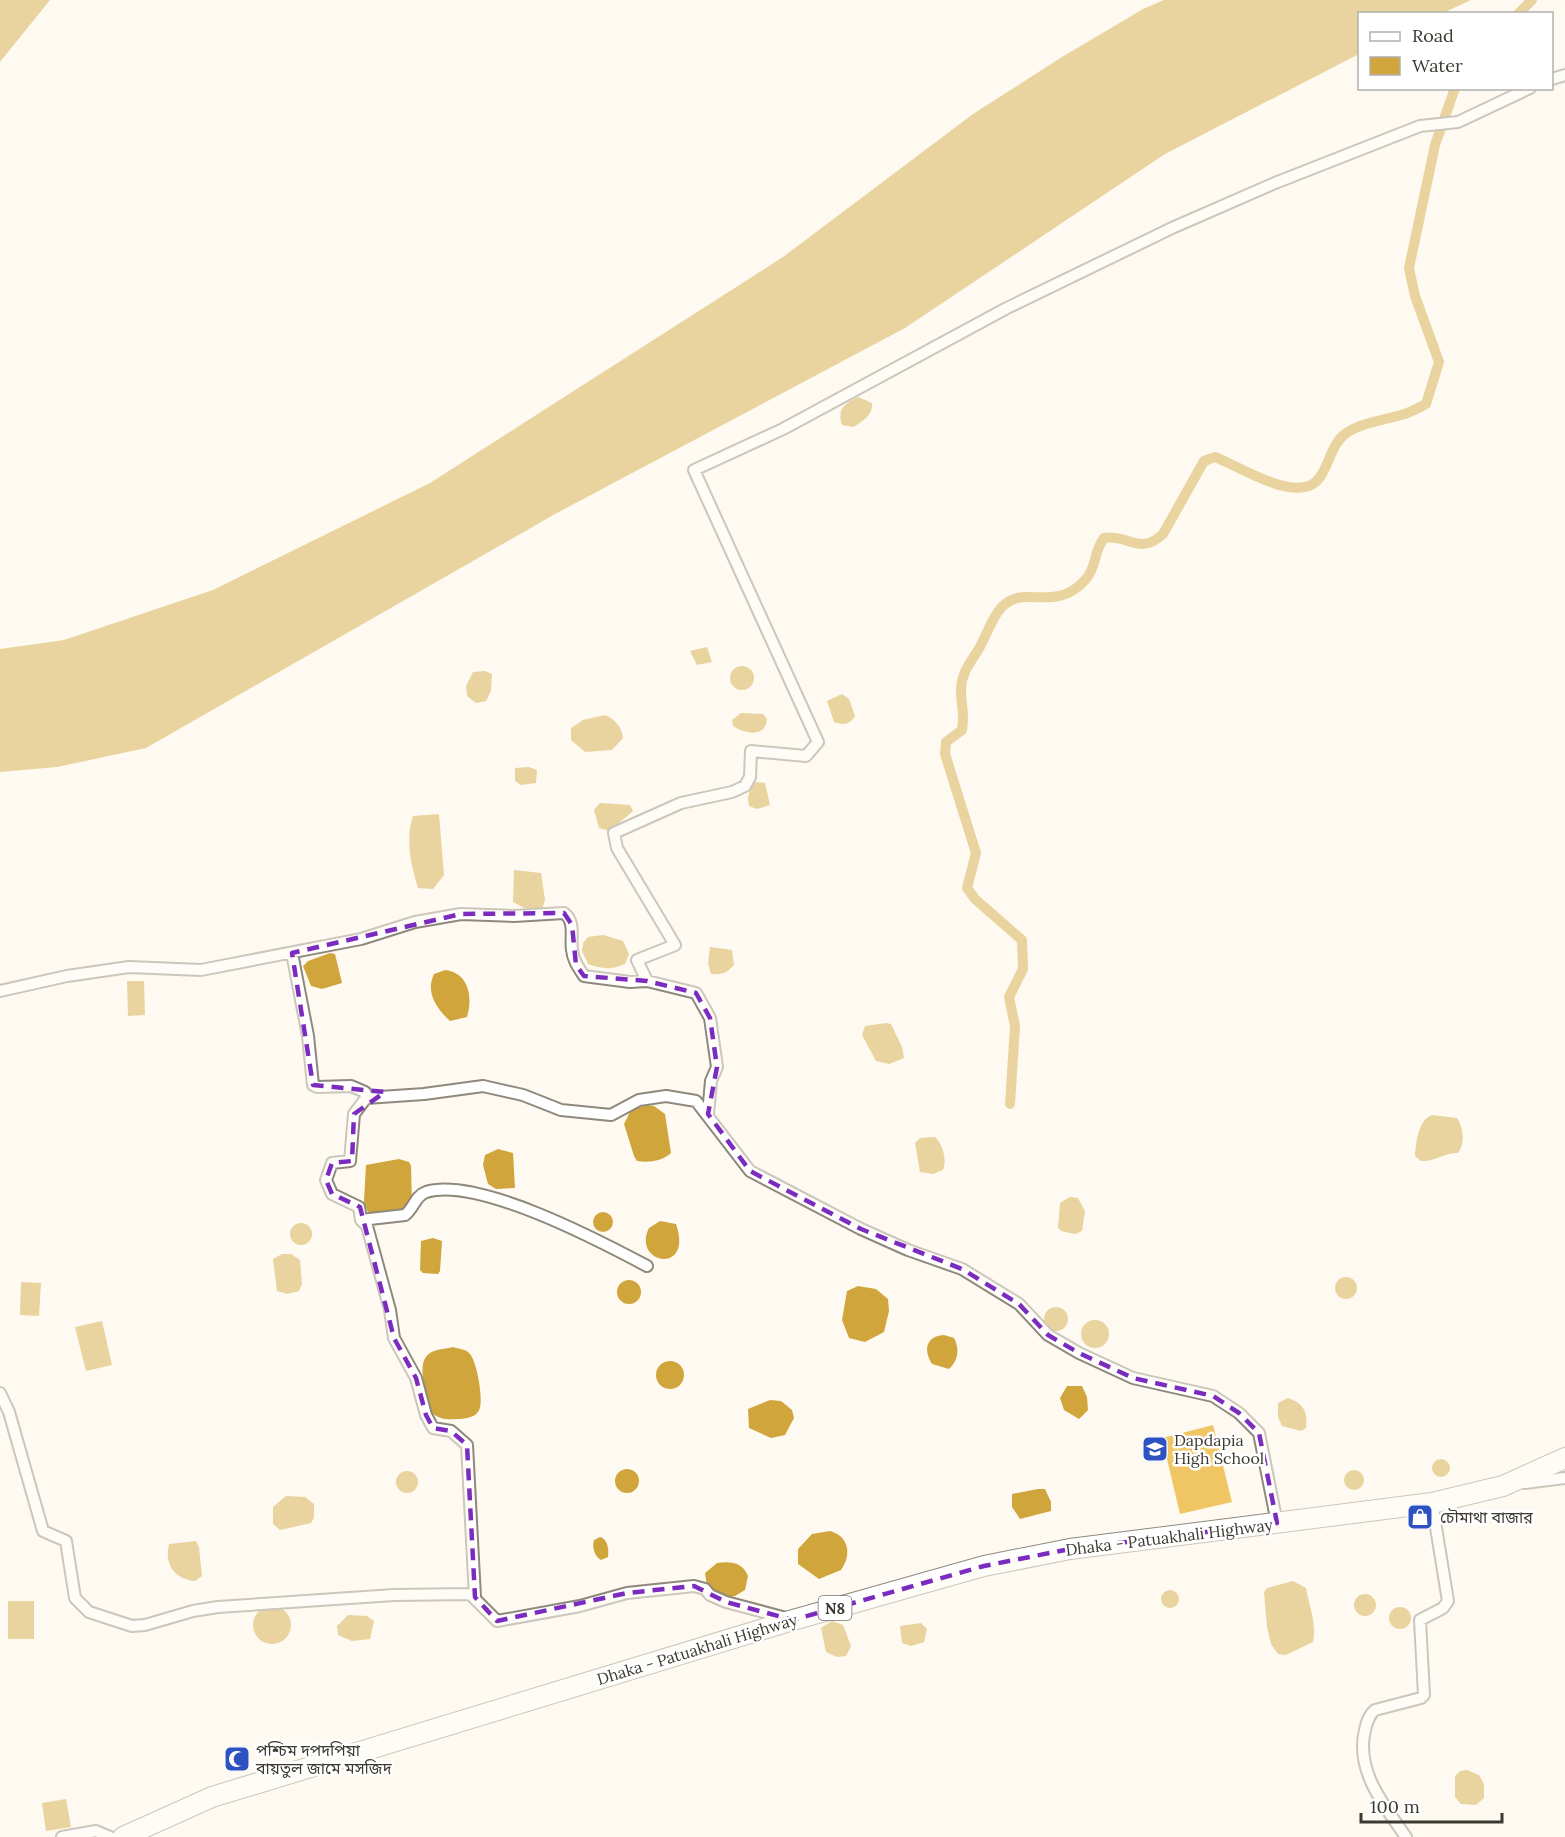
<svg xmlns="http://www.w3.org/2000/svg" width="1565" height="1837" viewBox="0 0 1565 1837" font-family="Lora,'Noto Sans Bengali',serif">
<style>
.green{fill:#f0c664}
.water{fill:#d0a53b}
.lines{fill:none;stroke-linecap:round;stroke-linejoin:round}
.canal{stroke:#d0a53b;stroke-width:10}
.street-casing{stroke:#8f897c;stroke-width:14}
.highway-casing{stroke:#8f897c;stroke-width:22}
.street{stroke:#fff;stroke-width:10}
.highway{stroke:#fff;stroke-width:20}
.marked{fill:none;stroke:#7b2cbf;stroke-width:4.5;stroke-dasharray:12 8;stroke-linejoin:round}
.labels{text-anchor:middle;dominant-baseline:central;stroke-width:5;stroke-linejoin:round;paint-order:stroke}
.shield{fill:#fff;stroke:#767470;stroke-width:1.5}
.shield-label{font-size:15px;font-weight:bold;fill:#3c3933}
.poi-label{font-size:16px;fill:#3c3933;stroke:#fff;text-anchor:start}
.street-label{font-size:16px;fill:#3c3933;stroke:#fff}
</style>
<rect width="100%" height="100%" fill="#fefaf1"/>
<path class="green" d="M1213 1425 1232 1502 1180 1514 1162 1438Z"/>
<path class="water" d="M0 0H50L0 62Z
M1164 0H1471L1443 13 1360 14 1359 54 1165 154 905 328 555 514 146 748 57 767 0 772V649L64 640 213 590 430 483 783 257 973 114 1062 57 1143 9Z
M858 397 872 403C873 415 863 421 853 427L842 425C837 409 844 404 858 397Z
M707 647 712 662 697 665 690 651Z
M730 678a12 12 0 1 1 24 0a12 12 0 1 1-24 0Z
M485 671 492 674 491 691 486 701 476 703 467 696 466 686 473 672Z
M842 694 849 699 855 716C850 725 843 725 834 722L827 701Z
M741 713 763 714 767 719C766 738 745 734 733 726L732 720Z
M605 715C615 719 622 727 623 738L612 750 585 752 571 740V728L583 720Z
M515 768 529 767 537 770 536 783 521 785 515 781Z
M757 782 765 783 770 805 757 809 749 806 748 799 751 783Z
M600 803 630 805 633 811 610 831 599 828 594 810Z
M439 814 444 875 433 889 418 888C411 865 405 839 413 816Z
M514 870 541 873 545 900 542 909 524 908 513 902Z
M603 935 623 941 629 954 625 964C611 970 602 969 588 964L582 951 583 943 588 937Z
M710 947 732 950 734 965C727 973 721 975 711 974L708 963Z
M330 953 335 954 342 983 322 989 311 986 303 966 308 961Z
M445 970C469 973 473 997 467 1017L450 1021C437 1009 425 993 434 974Z
M127 981H144L145 1015 128 1016Z
M886 1023 891 1024 902 1047 904 1058 889 1064 876 1061 862 1035 865 1026Z
M647 1105 654 1106 665 1114 671 1153C662 1161 649 1163 637 1161L634 1156 624 1124 631 1110Z
M1432 1115 1457 1118C1464 1128 1465 1144 1458 1153 1443 1153 1435 1162 1421 1161L1415 1156C1416 1143 1418 1120 1432 1115Z
M935 1137C943 1145 947 1159 943 1170L933 1174 920 1172 915 1143 920 1138Z
M498 1149 513 1153 515 1188 496 1189 488 1184 483 1165 485 1155Z
M399 1159 409 1162 411 1166 412 1204 409 1209 375 1215 367 1211 364 1201 366 1165Z
M1070 1197 1078 1198 1085 1211 1082 1231 1075 1234 1061 1231 1058 1228 1060 1203Z
M593 1222a10 10 0 1 1 20 0a10 10 0 1 1-20 0Z
M660 1221 676 1224C694 1276 631 1264 649 1228Z
M290 1234a11 11 0 1 1 22 0a11 11 0 1 1-22 0Z
M433 1238 442 1241 440 1271 438 1274 423 1273 420 1270 421 1241Z
M282 1254H291L300 1260 302 1284 299 1291 287 1294 277 1291 273 1259Z
M1335 1288a11 11 0 1 1 22 0a11 11 0 1 1-22 0Z
M617 1292a12 12 0 1 1 24 0a12 12 0 1 1-24 0Z
M21 1282 41 1283 39 1316 20 1315Z
M858 1286 876 1289 888 1299 889 1311 884 1332 865 1342 849 1338 842 1320 847 1291Z
M1044 1319a12 12 0 1 1 24 0a12 12 0 1 1-24 0Z
M1081 1334a14 14 0 1 1 28 0a14 14 0 1 1-28 0Z
M102 1321 112 1365 86 1371 75 1327Z
M944 1335 954 1338C960 1349 958 1361 949 1369L932 1364C923 1350 926 1336 944 1335Z
M453 1347C459 1349 466 1349 470 1354 477 1362 485 1404 478 1412 474 1418 463 1419 457 1419 447 1420 438 1419 431 1412 428 1398 414 1363 430 1353 436 1349 446 1349 453 1347Z
M656 1375a14 14 0 1 1 28 0a14 14 0 1 1-28 0Z
M1067 1386H1082L1087 1397 1088 1410 1079 1419 1064 1410 1060 1398Z
M1288 1398C1303 1403 1308 1411 1306 1428L1301 1431 1282 1426 1278 1417V1403Z
M770 1400 781 1401 792 1410 794 1418 785 1435 771 1438 749 1428 748 1409Z
M1432 1468a9 9 0 1 1 18 0a9 9 0 1 1-18 0Z
M615 1481a12 12 0 1 1 24 0a12 12 0 1 1-24 0Z
M1344 1480a10 10 0 1 1 20 0a10 10 0 1 1-20 0Z
M396 1482a11 11 0 1 1 22 0a11 11 0 1 1-22 0Z
M1038 1489H1045L1051 1502V1511L1020 1519 1012 1507V1494Z
M286 1496 305 1497 314 1504V1518L311 1523 280 1530 273 1524V1507Z
M830 1531C849 1536 852 1555 841 1570L819 1579 798 1564V1549L812 1534Z
M600 1537C608 1539 609 1550 608 1557L601 1560C594 1556 592 1547 594 1540Z
M196 1541 199 1547 202 1576 195 1581C175 1579 164 1565 169 1544Z
M717 1563C730 1561 743 1562 748 1576L745 1590 735 1596 722 1598 707 1586 705 1573Z
M1293 1581 1306 1588C1309 1605 1317 1624 1313 1642L1286 1655 1278 1654 1271 1644 1267 1627 1264 1592 1267 1588Z
M1161 1599a9 9 0 1 1 18 0a9 9 0 1 1-18 0Z
M1354 1605a11 11 0 1 1 22 0a11 11 0 1 1-22 0Z
M8 1601H34V1639H8Z
M253 1625a19 19 0 1 1 38 0a19 19 0 1 1-38 0Z
M1389 1618a11 11 0 1 1 22 0a11 11 0 1 1-22 0Z
M348 1615 367 1616 374 1621 370 1639 352 1641 338 1635 337 1626Z
M832 1621 843 1625 851 1646 846 1656 837 1657 826 1652 821 1628Z
M921 1623 927 1629 924 1642 911 1646 902 1643 900 1626Z
M1467 1770 1479 1775 1484 1784V1798L1476 1805 1461 1804 1455 1797V1776L1460 1771Z
M66 1799 71 1827 46 1831 42 1803Z"/>
<g class="lines">
<path class="canal" d="M1518 14 1532 0
M1010 1104 1015 1026 1009 997 1023 969 1022 940 975 899 967 888 976 853 945 754 946 742 962 730C965 713 961 706 961 690 961 671 973 660 981 645 992 624 998 595 1029 597 1052 598 1069 599 1086 579 1097 566 1093 553 1104 538 1128 534 1140 556 1163 534L1204 461 1215 457C1239 466 1300 507 1320 477 1330 463 1331 445 1345 434 1359 423 1384 420 1401 415 1410 413 1418 408 1426 404L1439 362 1415 296 1409 268 1435 145 1455 88"/>
<g class="street-casing">
<path id="street" d="M1552 79 1565 75
M292 953 308 1036 313 1085 317 1087 351 1086 365 1092 366 1098 354 1114 350 1161 332 1163 326 1180 332 1194 359 1207 361 1220 367 1226 390 1310 394 1338 416 1378 426 1415 433 1428 451 1431 467 1445 475 1597
M647 981 637 960 675 945 617 848 614 833 681 803 732 792 745 786 750 777 751 751 806 756 818 742 694 470 783 429 1007 308 1172 228 1275 183 1420 126 1458 122 1530 88
M0 991 67 976 129 967 201 970 361 939 415 922 461 914 514 916 564 913C576 922 570 937 572 950 573 960 578 967 584 976L630 982 647 981 696 993 710 1018 717 1067 711 1081 708 1114
M366 1098 424 1094 483 1086 523 1095 561 1110 611 1115 639 1100 666 1096 696 1101 750 1171 861 1229 908 1250 962 1269 1019 1304 1048 1335 1079 1353 1133 1378 1213 1396 1239 1413 1259 1433 1277 1523
M361 1220 405 1215C414 1208 415 1196 426 1192 477 1176 600 1241 647 1266
M0 1393 9 1412 43 1531 66 1541 75 1598 89 1612 132 1626 145 1625 193 1611 218 1607 394 1595 470 1594 497 1621 580 1606 627 1593 694 1586 705 1589 710 1595 726 1602 790 1619
M1525 1483 1565 1478
M62 1837 96 1831 110 1837
M1406 1837C1384 1805 1355 1771 1365 1730 1367 1721 1369 1715 1375 1710L1421 1698 1424 1695 1420 1620 1443 1608 1448 1601 1432 1503"/>
</g>
<g class="highway-casing">
<path id="highway" d="M123 1837 212 1797 793 1620 984 1566 1070 1549 1432 1503 1503 1486 1565 1458"/>
</g>
<use href="#street" class="street"/>
<use href="#highway" class="highway"/>
</g>
<path d="M0 0H1565V1837H0ZM564 913 572 925 576 965 584 976 647 981 696 993 710 1018 717 1067 708 1114 750 1171 861 1229 962 1269 1019 1304 1048 1335 1079 1353 1133 1378 1213 1396 1239 1413 1259 1433 1277 1523 1070 1549 984 1566 793 1620 726 1602 694 1586 627 1593 497 1621 475 1597 467 1445 451 1431 433 1428 426 1415 416 1378 394 1338 360 1207 332 1194 326 1180 332 1163 352 1161 354 1114 385 1092 313 1085 292 953 461 914Z" fill="#fefaf1" fill-opacity=".55" fill-rule="evenodd"/>
<path class="marked" d="M564 913 572 925 576 965 584 976 647 981 696 993 710 1018 717 1067 708 1114 750 1171 861 1229 962 1269 1019 1304 1048 1335 1079 1353 1133 1378 1213 1396 1239 1413 1259 1433 1277 1523 1070 1549 984 1566 793 1620 726 1602 694 1586 627 1593 497 1621 475 1597 467 1445 451 1431 433 1428 426 1415 416 1378 394 1338 360 1207 332 1194 326 1180 332 1163 352 1161 354 1114 385 1092 313 1085 292 953 461 914Z"/>
<defs>
<g id="university-square" transform="scale(1.35)"><rect x="-9" y="-9" width="18" height="18" rx="4" fill="#2e52c2" stroke="#fff"/><path d="M0-5L7-2L0 1L-7-2ZM-4 1L0 2.5L4 1V4Q0 6-4 4Z" fill="#fff"/></g>
<g id="shop-square" transform="scale(1.35)"><rect x="-9" y="-9" width="18" height="18" rx="4" fill="#2e52c2" stroke="#fff"/><path d="M-5-2.5h2.3a2.7 3.5 0 0 1 5.4 0H5L5.5 6h-11ZM-1.5-2.5h3a1.5 2.3 0 0 0-3 0Z" fill="#fff"/></g>
<g id="mosque-square" transform="scale(1.35)"><rect x="-9" y="-9" width="18" height="18" rx="4" fill="#2e52c2" stroke="#fff"/><path d="M3.5-4.9A6 6 0 1 0 3.5 4.9A5 5 0 1 1 3.5-4.9Z" fill="#fff"/></g>
</defs>
<g fill-rule="evenodd">
<use href="#university-square" x="1155" y="1449"/>
<use href="#shop-square" x="1420" y="1517"/>
<use href="#mosque-square" x="237" y="1759"/>
</g>
<g class="labels">
<rect class="shield" x="818.5" y="1596" width="33" height="24" rx="4.5"/>
<g class="shield-label">
<text x="835" y="1608">N8</text>
</g>
<g class="poi-label">
<text x="1174" y="1440">Dapdapia<tspan x="1174" dy="18">High School</tspan></text>
<text x="1440" y="1517">চৌমাথা বাজার</text>
<text x="256" y="1750">পশ্চিম দপদপিয়া<tspan x="256" dy="18">বায়তুল জামে মসজিদ</tspan></text>
</g>
<g class="street-label">
<text transform="translate(1169 1537) rotate(-7)">Dhaka - Patuakhali Highway</text>
<text transform="translate(697 1649) rotate(-17)">Dhaka - Patuakhali Highway</text>
</g>
</g>
<rect x="1358" y="12" width="195" height="78" fill="#ffffff" stroke="#b1b0ad" stroke-width="1.5"/>
<rect x="1370" y="32" width="30" height="9" fill="#ffffff" stroke="#b1b0ad" stroke-width="1.5"/>
<text x="1412" y="42" font-size="18" fill="#3c3933">Road</text>
<rect x="1370" y="57" width="30" height="18" fill="#d0a53b" stroke="#b1b0ad" stroke-width="1.5"/>
<text x="1412" y="72" font-size="18" fill="#3c3933">Water</text>
<path d="M1361 1813v9h141v-9" fill="none" stroke="#3c3933" stroke-width="3"/>
<text x="1370" y="1813" font-size="18" fill="#3c3933" stroke="#ffffff" stroke-width="4.5" paint-order="stroke">100 m</text>
</svg>
